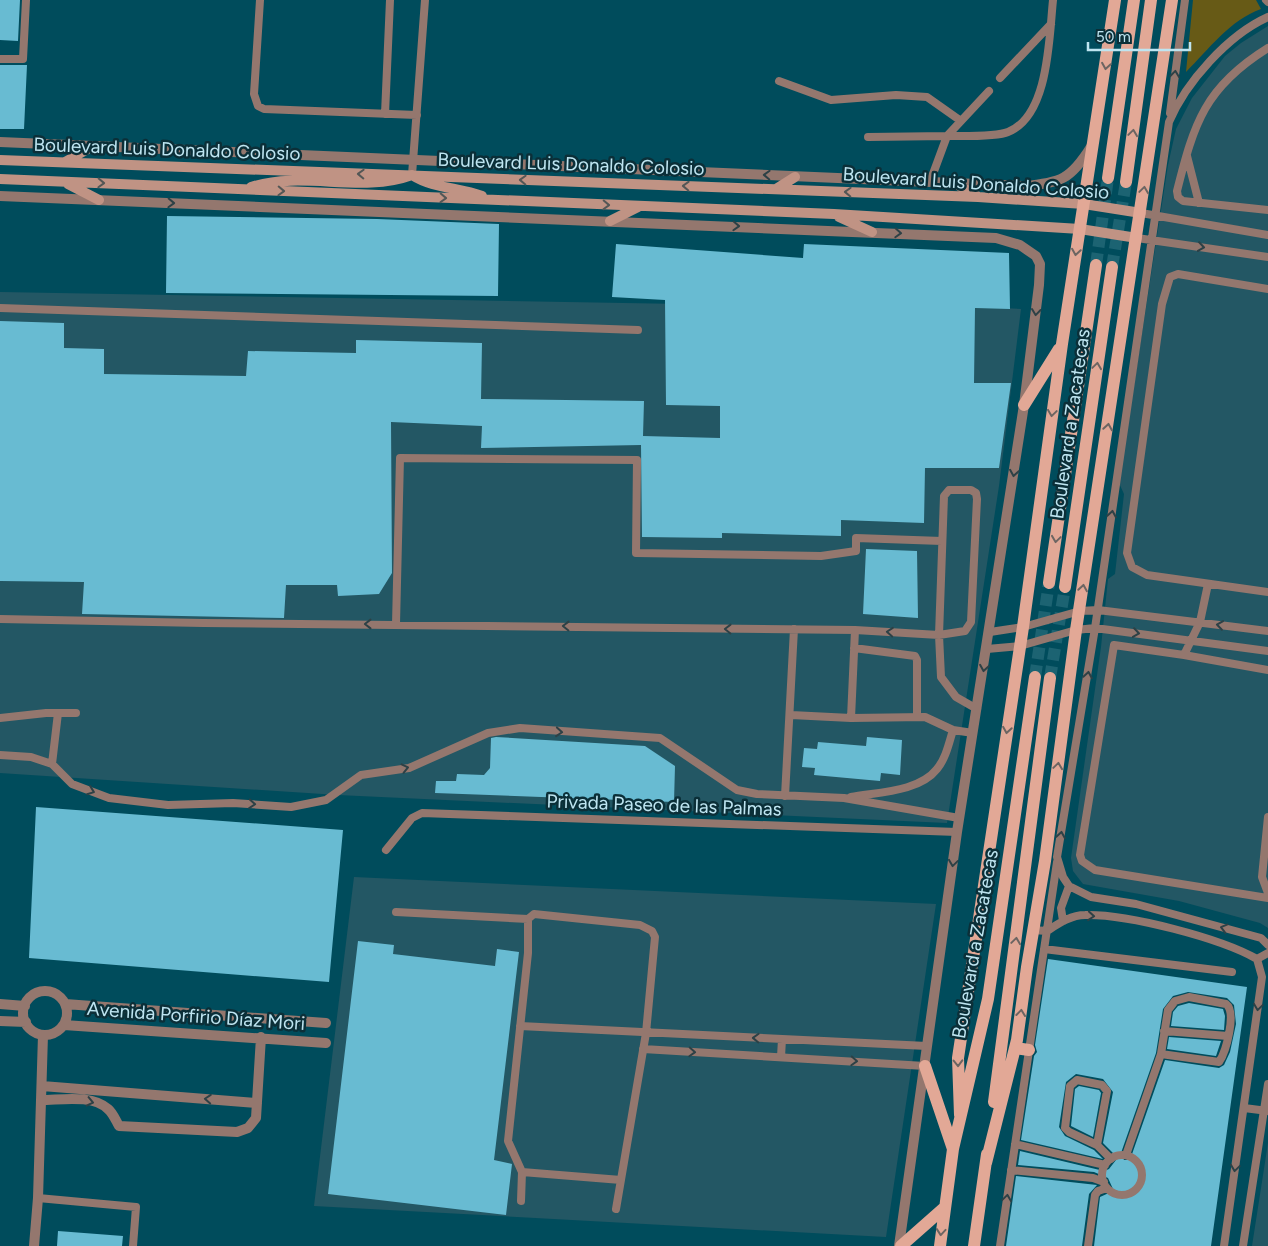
<svg xmlns="http://www.w3.org/2000/svg" width="1268" height="1246" viewBox="0 0 1268 1246" font-family="Figtree,sans-serif">
<style>
.built{fill:#235764}
.green{fill:#675a16}
.building{fill:#68bbd2;fill-rule:evenodd}
.lines{fill:none;stroke-linecap:round;stroke-linejoin:round}
.primary-tunnel{stroke:#1c6372;stroke-width:12;stroke-dasharray:12 6;stroke-linecap:butt}
.lane{stroke:#94776e;stroke-width:8}
.street{stroke:#94776e;stroke-width:10}
.secondary{stroke:#c09384;stroke-width:10}
.primary{stroke:#e2a896;stroke-width:12}
.oneway{stroke:#6c6562}
.oneway2{stroke:#2d4146}
.oneway3{stroke:#535756}
.labels{text-anchor:middle;dominant-baseline:central;stroke-width:5;stroke-linejoin:round;paint-order:stroke}
.street-label{font-size:19px;fill:#bee5f1;stroke:#0b2f38}
</style>
<rect width="100%" height="100%" fill="#004c5c"/>
<path class="built" d="M1268 26V928L1260 923 1179 901 1083 884 1073 871 1071 858 1101 647 1108 579 1115 574 1124 494 1119 483 1168 165 1176 129 1192 98 1225 56 1241 43Z
M0 292 740 305 957 306 1021 309 999 486 947 823 338 795 0 773Z
M354 877 936 904 886 1237 314 1206Z
M1268 1143V1246H1252Z"/>
<path class="green" d="M1193 0H1256L1261 9C1230 20 1209 49 1186 72Z"/>
<path class="building" d="M0 0H20L18 41 0 40Z
M0 65H27L24 129H0Z
M167 216 377 219 499 224 498 296 166 293Z
M616 244 803 258 804 244 1009 253 1010 309 975 308 974 383H1011L999 468H925L924 523 841 520V536L722 533V538L642 537 641 445 481 448 482 426 391 422 392 573 379 594 338 596 337 585H286L284 618 82 614 84 582 0 581V321L64 323V348L104 349V374L246 376 248 351 356 353V340L482 343 481 399 644 401 643 436 720 438V406L666 405 665 300 612 297Z
M866 549 917 551 918 618 863 614Z
M496 737 645 746 675 766 674 802 435 793 436 781H456L457 774 484 775 490 768 491 738Z
M867 737 902 740 900 775 881 773 880 781 814 775 815 768 802 767 804 748 817 749 818 742 866 746Z
M36 807 343 830 329 982 29 958Z
M358 941 394 945 393 954 495 966 497 949 519 952 494 1160 512 1164 506 1215 328 1194Z
M1048 959 1247 987 1211 1246H1094L1100 1197 1111 1192 1113 1189 1108 1178 1094 1172 1018 1165 1020 1151 1104 1171 1109 1169 1116 1160 1115 1155 1103 1143 1113 1092 1103 1079 1076 1074 1066 1082 1059 1127 1065 1136 1094 1150 1103 1159 1021 1140 1034 1056 1037 1052 1035 1045ZM1188 992 1227 998 1234 1005 1236 1024 1230 1052 1224 1065 1219 1068 1165 1060 1131 1157 1128 1160H1124L1121 1153 1156 1053 1163 1009 1173 996Z
M1189 1003 1223 1009 1225 1016 1224 1030 1171 1026 1173 1012 1178 1006Z
M1169 1037 1221 1041 1216 1056 1167 1049Z
M1079 1086 1099 1090 1101 1093 1093 1137 1071 1126 1075 1089Z
M1016 1176 1097 1185 1089 1194 1082 1246H1006Z
M58 1231 123 1236 122 1246H57Z"/>
<g class="lines">
<path class="primary-tunnel" d="M1096 265 1108 178
M1112 267 1126 182
M1035 677 1049 583
M1050 678 1065 587"/>
<path class="lane" d="M260 0 254 94 258 106 264 109 417 115
M1266 0 1268 2
M1268 17C1228 35 1186 82 1169 122L1095 628 1057 857 1063 877 1069 886 1091 897 1136 904 1261 938 1268 945
M1268 48C1205 87 1194 123 1177 191L1178 197 1183 201 1268 210
M0 59H23L26 0
M1000 78 1051 24
M779 81 831 100 896 95 927 97 961 121
M1170 113 1185 0
M385 114 390 0
M868 137 947 136 989 91
M1187 156 1199 203
M412 175 425 0
M930 182 947 136C960 136 997 137 1008 132 1049 116 1049 38 1053 0
M1141 213 1268 235
M1137 238 1268 257
M1268 289 1178 274 1170 277 1162 304 1127 553 1132 567 1147 575 1268 592
M0 308 638 330
M0 619 203 623 855 630 939 635 965 631 971 622 977 499 976 493 971 490H949L944 496 939 635 941 677 956 697 977 709
M396 624 400 458 637 460 636 553 821 556 856 551V538L942 541
M990 632 1023 627 1080 611 1098 610 1268 631
M854 648 915 656 917 660V717
M987 649 1020 646 1076 630 1095 628 1268 651
M1184 655 1200 622 1208 584
M1268 670 1184 655 1114 645 1080 855 1082 861 1095 870 1268 898
M791 715 851 718 925 717 953 730 973 733
M0 718 46 713H76
M851 718 855 630
M0 755 31 757 52 764 72 784 109 798 168 805 233 803 291 807 326 800 361 775 409 768 488 733 520 728 660 738 737 790 757 794 844 798 959 818
M52 764 58 713
M785 796 794 629
M851 797C878 792 919 792 937 769 946 758 949 743 953 730
M1268 817 1262 877 1268 893
M386 850 412 818 422 813 957 832
M396 912 528 919
M1063 921 1061 908 1069 886
M1033 930 1047 931C1058 924 1071 915 1085 915 1128 914 1220 938 1257 959L1262 977 1224 1246
M1044 949 1232 972
M1257 959 1268 953
M520 1026 927 1046
M1164 1031 1228 1036
M643 1049 925 1066
M781 1057 782 1039
M1077 1080 1102 1085 1107 1091 1097 1145 1069 1132 1065 1128 1070 1086Z
M1244 1108 1268 1111
M1015 1144 1105 1165
M1097 1145 1111 1159
M1126 1155 1161 1054 1168 1010 1175 1001 1189 997 1226 1004C1237 1012 1226 1052 1219 1062L1161 1054
M1102 1175a20 20 0 1 1 40 0a20 20 0 1 1-40 0Z
M1011 1170 1093 1178 1104 1182
M522 1172 621 1180
M38 1198 136 1207 133 1246
M521 1201 522 1172 508 1141 528 953V919L534 914 640 925 652 931 655 937 646 1033 616 1209
M1000 1246 1057 862
M1088 1246 1095 1195 1098 1191 1107 1188
M1243 1246 1268 1084"/>
<path class="street" d="M0 142 1024 186C1061 183 1071 179 1091 147
M0 196 996 238 1020 245 1036 256 1040 264 1039 285 1024 405 957 832 899 1246
M23 1013a22 22 0 1 1 44 0a22 22 0 1 1-44 0Z
M0 1004 25 1006
M65 1004 326 1023
M0 1021 26 1022
M64 1025 326 1043
M42 1086 257 1103
M41 1100C61 1100 92 1094 108 1109 113 1113 116 1121 119 1126L237 1132 248 1128 256 1118 261 1037
M34 1246 38 1198 43 1035"/>
<path class="secondary" d="M0 160 978 197 1084 204 1141 213
M65 162 93 146
M0 179 834 214 1080 229 1137 238
M68 184 99 200
M956 184 977 196
M251 187C304 170 360 194 412 175 434 189 459 187 482 196
M776 189 795 177
M839 217 872 232
M610 221 638 207"/>
<path class="primary" d="M1108 178 1134 0
M1126 182 1151 0
M1024 405 1059 349
M1049 583 1096 265
M1065 587 1112 267
M1015 1048 1029 1050
M925 1066 953 1149
M994 1102 1050 678
M960 1115 958 1058 1023 627 1062 344 1115 0
M986 1163 1017 1040 1027 967 1045 861 1076 630 1172 0
M901 1246 944 1208
M940 1246 953 1149 988 999 1035 677
M974 1246 987 1154"/>
</g>
<defs><path id="oneway-chevron" d="M-2-3.5L2.5 0L-2 3.5" fill="none" stroke-width="1.6" stroke-linecap="round" stroke-linejoin="round" transform="scale(1.25)"/></defs>
<g class="oneway">
<use href="#oneway-chevron" transform="translate(1106 66) rotate(99)"/>
<use href="#oneway-chevron" transform="translate(1133 133) rotate(-82)"/>
<use href="#oneway-chevron" transform="translate(1144 190) rotate(-82)"/>
<use href="#oneway-chevron" transform="translate(1076 252) rotate(99)"/>
<use href="#oneway-chevron" transform="translate(1097 366) rotate(-82)"/>
<use href="#oneway-chevron" transform="translate(1052 413) rotate(98)"/>
<use href="#oneway-chevron" transform="translate(1108 427) rotate(-81)"/>
<use href="#oneway-chevron" transform="translate(1056 539) rotate(98)"/>
<use href="#oneway-chevron" transform="translate(1083 588) rotate(-81)"/>
<use href="#oneway-chevron" transform="translate(1007 730) rotate(99)"/>
<use href="#oneway-chevron" transform="translate(1058 766) rotate(-82)"/>
<use href="#oneway-chevron" transform="translate(1016 941) rotate(-82)"/>
<use href="#oneway-chevron" transform="translate(1021 1013) rotate(-83)"/>
<use href="#oneway-chevron" transform="translate(958 1063) rotate(89)"/>
<use href="#oneway-chevron" transform="translate(941 1232) rotate(95)"/>
</g>
<g class="oneway2">
<use href="#oneway-chevron" transform="translate(1175 74) rotate(-83)"/>
<use href="#oneway-chevron" transform="translate(767 175) rotate(-178)"/>
<use href="#oneway-chevron" transform="translate(171 203) rotate(2)"/>
<use href="#oneway-chevron" transform="translate(736 226) rotate(2)"/>
<use href="#oneway-chevron" transform="translate(898 233) rotate(3)"/>
<use href="#oneway-chevron" transform="translate(1201 247) rotate(8)"/>
<use href="#oneway-chevron" transform="translate(1036 312) rotate(97)"/>
<use href="#oneway-chevron" transform="translate(1014 473) rotate(99)"/>
<use href="#oneway-chevron" transform="translate(1112 514) rotate(-81)"/>
<use href="#oneway-chevron" transform="translate(368 624) rotate(180)"/>
<use href="#oneway-chevron" transform="translate(1220 625) rotate(-172)"/>
<use href="#oneway-chevron" transform="translate(566 626) rotate(-179)"/>
<use href="#oneway-chevron" transform="translate(728 629) rotate(-179)"/>
<use href="#oneway-chevron" transform="translate(890 632) rotate(-176)"/>
<use href="#oneway-chevron" transform="translate(1136 633) rotate(8)"/>
<use href="#oneway-chevron" transform="translate(984 668) rotate(99)"/>
<use href="#oneway-chevron" transform="translate(1088 675) rotate(-81)"/>
<use href="#oneway-chevron" transform="translate(559 732) rotate(5)"/>
<use href="#oneway-chevron" transform="translate(405 768) rotate(-13)"/>
<use href="#oneway-chevron" transform="translate(91 791) rotate(21)"/>
<use href="#oneway-chevron" transform="translate(252 804) rotate(4)"/>
<use href="#oneway-chevron" transform="translate(1061 835) rotate(-81)"/>
<use href="#oneway-chevron" transform="translate(953 863) rotate(98)"/>
<use href="#oneway-chevron" transform="translate(1091 916) rotate(5)"/>
<use href="#oneway-chevron" transform="translate(1224 928) rotate(-165)"/>
<use href="#oneway-chevron" transform="translate(1258 1007) rotate(98)"/>
<use href="#oneway-chevron" transform="translate(756 1038) rotate(-178)"/>
<use href="#oneway-chevron" transform="translate(692 1052) rotate(3)"/>
<use href="#oneway-chevron" transform="translate(854 1061) rotate(3)"/>
<use href="#oneway-chevron" transform="translate(208 1099) rotate(-176)"/>
<use href="#oneway-chevron" transform="translate(90 1102) rotate(13)"/>
<use href="#oneway-chevron" transform="translate(1235 1168) rotate(98)"/>
<use href="#oneway-chevron" transform="translate(1007 1198) rotate(-82)"/>
</g>
<g class="oneway3">
<use href="#oneway-chevron" transform="translate(361 174) rotate(-178)"/>
<use href="#oneway-chevron" transform="translate(523 180) rotate(-178)"/>
<use href="#oneway-chevron" transform="translate(101 183) rotate(2)"/>
<use href="#oneway-chevron" transform="translate(686 186) rotate(-178)"/>
<use href="#oneway-chevron" transform="translate(281 191) rotate(2)"/>
<use href="#oneway-chevron" transform="translate(848 192) rotate(-178)"/>
<use href="#oneway-chevron" transform="translate(443 198) rotate(2)"/>
<use href="#oneway-chevron" transform="translate(606 205) rotate(2)"/>
</g>
<g class="labels">
<g class="street-label">
<text transform="translate(167 149) rotate(2)">Boulevard Luis Donaldo Colosio</text>
<text transform="translate(571 164) rotate(2)">Boulevard Luis Donaldo Colosio</text>
<text transform="translate(976 183) rotate(4)">Boulevard Luis Donaldo Colosio</text>
<text transform="translate(1070 424) rotate(-82)">Boulevard a Zacatecas</text>
<text transform="translate(664 805) rotate(2)">Privada Paseo de las Palmas</text>
<text transform="translate(975 944) rotate(-80)">Boulevard a Zacatecas</text>
<text transform="translate(196 1016) rotate(4)">Avenida Porfirio Díaz Mori</text>
</g>
</g>
<path d="M1088 42v8h102v-8" fill="none" stroke="#bee5f1" stroke-width="2.5"/>
<text x="1096" y="42" font-size="15" fill="#bee5f1" stroke="#0b2f38" stroke-width="4" paint-order="stroke">50 m</text>
</svg>
